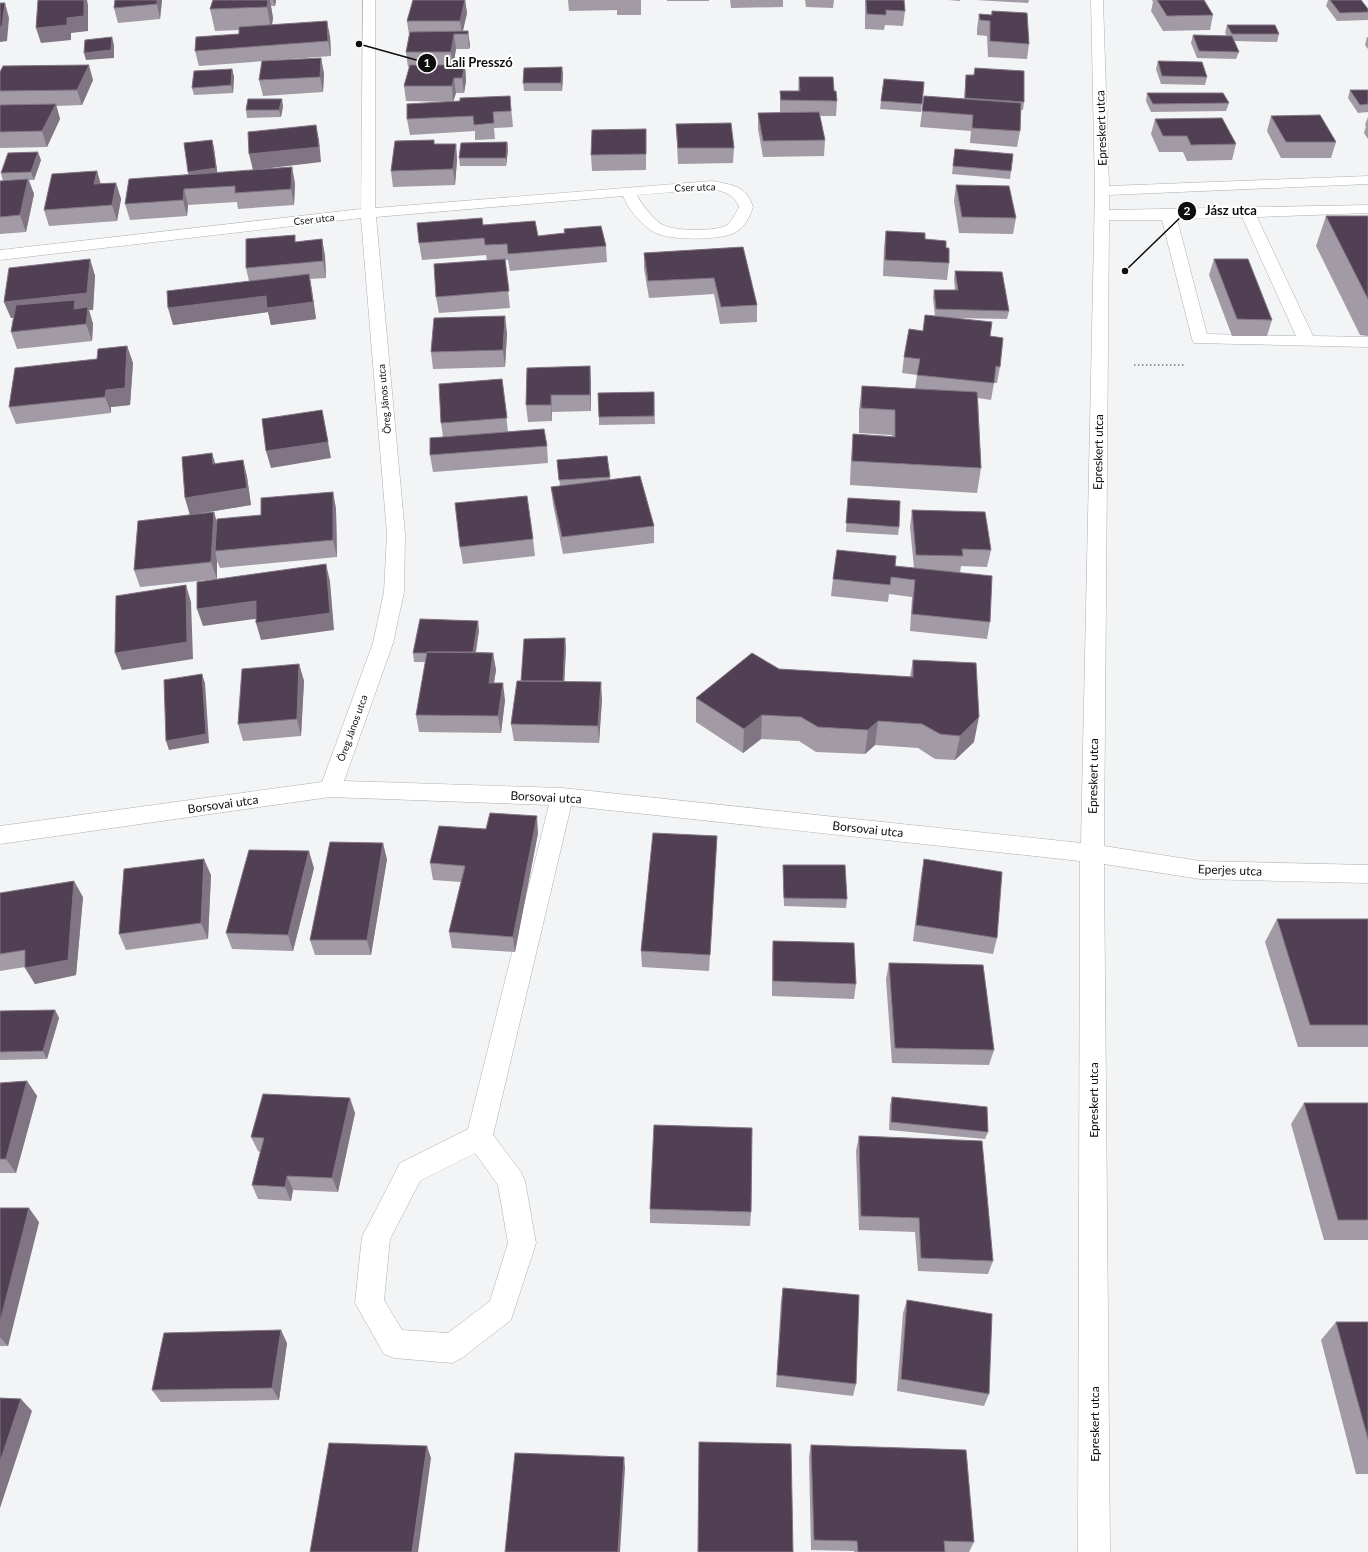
<svg xmlns="http://www.w3.org/2000/svg" width="1368" height="1552" viewBox="0 0 1368 1552" font-family="Lato,sans-serif">
<style>
.lines{fill:none;stroke-linecap:round;stroke-linejoin:round}
.minor-casing{stroke:#adafb0;stroke-width:1}
.path{stroke:#969798;stroke-width:2;stroke-dasharray:1.5 2.5;stroke-linecap:butt}
.minor{fill:#fff;fill-rule:evenodd}
.wall{fill:#a29aa4}
.shaded-wall{fill:#817584}
.building{fill:#513f53;stroke:#817584}
.labels{text-anchor:middle;dominant-baseline:central;stroke-width:4;stroke-linejoin:round;paint-order:stroke}
.far-street-label{font-size:10px;fill:#0e0e0f;stroke:#fff}
.street-label{font-size:12px;fill:#0e0e0f;stroke:#fff}
.leader{fill:none;stroke:#0e0e0f;stroke-width:1.5}
.callout-dot{fill:#0e0e0f;stroke:#fff;stroke-width:1.5}
.mark-label{font-size:12px;text-anchor:middle;font-weight:bold;fill:#fff}
.callout-label{font-size:13px;text-anchor:middle;font-weight:bold;fill:#0e0e0f;stroke:#fff;stroke-width:4;stroke-linejoin:round;paint-order:stroke}
</style>
<rect width="100%" height="100%" fill="#f2f4f5"/>
<g class="lines">
<g class="minor-casing">
<path id="minor" d="M363 0H375V208L712 181C732 185 746 185 753 207 750 216 745 227 736 232 722 241 665 241 652 231 640 223 628 209 623 196L376 217 405 534 404 592 393 643 344 781 562 788 1081 843 1095 191 1091 0H1103L1109 186 1368 176V184L1109 195V210L1368 205V213L1257 217 1313 336 1368 337V347L1194 343 1192 339 1162 220H1109L1104 846 1200 861 1368 865V883L1200 879 1104 864 1110 1552H1078L1080 861 571 806 493 1135 521 1172 525 1181 536 1243 511 1320 462 1358 452 1363 394 1358 384 1354 355 1303 362 1237 400 1163 468 1129 549 805 330 797 0 844V826L322 782 373 643 384 592 387 534 361 218 0 260V250L361 209ZM712 189C725 192 734 194 739 207 735 214 733 220 727 225 717 232 673 231 663 225 654 220 641 204 637 195ZM1242 217 1296 336 1207 334 1177 219ZM475 1153 498 1185 508 1243 490 1301 448 1333 402 1330 384 1300 390 1239 420 1181Z"/>
</g>
<path class="path" d="M1134 365H1185"/>
<use href="#minor" class="minor"/>
</g>
<path class="wall" d="M115 0H162L160 19 118 23 114 8Z
M213 0H276L275 6H271L273 18 272 25 330 36 331 56 199 66 195 51 239 34V30L215 31 210 9Z
M413 0H465L467 13 463 31H468L470 46 469 49H456L453 65H465L466 81 464 93H456L453 102 406 101 404 86 409 67H408L406 52 409 35 407 21Z
M568 0H641V15H617V10L569 11Z
M667 0H709V1H667Z
M730 0H783V7L731 8Z
M805 0H834L833 8 806 7Z
M865 0H904L905 11 903 26 885 25 884 30 865 29Z
M948 0H960V1Z
M976 0H1029L1028 3Z
M1152 0H1204L1213 15 1210 30 1163 31 1151 11 1153 2Z
M1328 0H1361L1368 9V20L1337 21 1326 6Z
M992 11 1029 44 1027 59 988 57 987 36 977 35V29L979 14 991 15Z
M1227 25 1279 34 1277 42 1234 41 1239 52 1236 59 1197 58 1191 43 1193 35 1227 36 1225 33Z
M1367 37H1368V49L1365 45Z
M321 58 324 74 323 92 263 96 259 80Z
M1158 61 1207 77 1205 85 1161 84 1156 69Z
M562 67 563 75 562 91H524L523 83Z
M975 68 1024 102 1023 110H1021L1020 131 1017 147 970 143 971 131 920 127 924 96 964 99 966 75H974Z
M232 69 234 77 233 93 194 95 192 88Z
M0 72 93 80 82 105 56 106 60 119 47 147 0 148Z
M799 77 834 91 837 101 836 116H820L825 140 824 156 763 157 758 129V113H780V91H798Z
M884 79 924 82 921 112 880 109Z
M1350 90H1368V112L1358 113 1348 98Z
M1147 93 1229 103 1226 111 1151 112 1146 101Z
M510 96 513 127 494 128 495 139 475 140V131L410 135 407 119 460 101Z
M283 106 281 117 247 118 246 110Z
M1271 116 1336 142 1331 158H1281L1267 131Z
M1368 117V139L1364 133 1366 126 1365 125Z
M1155 119 1236 144 1232 160 1187 161 1183 152H1159L1151 134Z
M676 124 734 148 733 163 678 164Z
M212 140 214 148 217 173 295 183 294 205 238 209 237 202 188 205 187 216 130 220 125 204 188 175Z
M507 142 508 150 506 166H460L459 158Z
M435 144H456L457 160 455 185 393 187 391 171Z
M646 145V170L592 171 591 155Z
M955 149 1011 171 1010 179 952 174Z
M41 160 34 180H29L34 194 26 232 0 234V181H3L1 173Z
M97 171 101 184 116 183 121 199 117 221 49 226 44 210Z
M956 185 1016 218 1013 234 959 233 954 201Z
M1326 216H1368V336L1360 335 1316 246Z
M483 225 538 236 564 233V229L606 246 607 262 510 271 508 260H505L510 308 439 313 436 297 487 260 486 255 422 260 419 243Z
M886 231 925 239 946 248 949 263 947 280 883 276 884 247Z
M322 239 325 256 326 278 310 279 316 319 271 325 268 312 173 325 249 281 246 268 297 242Z
M743 247 757 305V322L720 324 714 294 649 298 644 269V253Z
M90 259 95 276 93 310H89L93 324 92 341 17 349 11 332 13 318H11L4 302Z
M1214 259 1272 320 1267 336H1232L1209 275Z
M955 271 1009 311 1007 319 955 318 990 336 1000 367 997 383H994L991 400 978 398 981 468 977 493 850 485 851 458 853 434 892 436V435L859 433V410L862 386 915 389 917 375 902 373 904 357 923 331 935 316 933 298 934 290H955L954 279Z
M507 333 505 367 433 369 431 352Z
M127 346 133 363 130 405 111 407V413L16 424 9 407Z
M527 368 591 382V411L552 412V421L528 422 526 405Z
M502 379 508 432 547 446 548 463 433 472 430 455 443 437 441 423Z
M654 392 655 424 599 425V417Z
M607 456 610 480 654 526V543L563 554 553 504 551 487 560 486 557 460Z
M243 460 247 477 251 505 196 514 217 522 261 515 333 492 336 509 337 557 220 568 217 561V579L140 587 134 570 190 515 185 498 215 464Z
M848 498 899 527 898 535 846 532Z
M912 510 991 550 987 567 961 566 960 573 990 622 987 639 910 631 912 597 889 594 888 602 831 596 833 579 895 566 914 568 910 527Z
M533 539 535 556 463 564 460 547Z
M479 630 476 652 493 653 496 670 494 683 505 700 501 733 419 732 416 715 426 662H414L413 653Z
M566 647 564 682 602 699 599 743 514 741 511 724 521 681Z
M913 660 974 742 955 760 935 759 918 748 875 745 865 754 816 752 799 741 761 739 743 753 696 722V698L779 669 910 677Z
M299 664 304 681 301 736 243 741 238 724Z
M538 833 515 952 452 948 449 932 461 882 433 880 430 863Z
M717 836 709 971 642 967 641 951Z
M387 859 371 955H315L310 940Z
M924 859 997 938 993 954 913 941 921 876Z
M783 865 847 899 846 908 784 906 783 873Z
M314 868 293 951 232 949 226 933Z
M211 875 208 939 126 950 119 934Z
M0 893 83 897 76 975 35 984 25 967 0 971Z
M1277 919H1368V1047H1298L1265 942Z
M773 941 856 984 854 999 772 996V957Z
M889 963 994 1050 989 1065 892 1063 886 979Z
M55 1010 59 1018 47 1059 0 1060V1011Z
M27 1081 37 1096 16 1173H0V1083Z
M892 1097 988 1132 985 1139 889 1130 890 1105Z
M1304 1103H1368V1240H1324L1291 1124Z
M355 1113 338 1192 293 1190 291 1201 258 1199 252 1185 260 1152 258 1151 251 1137Z
M859 1136 993 1261 988 1274 918 1271 915 1232 859 1230 856 1151Z
M0 1208 39 1222 8 1346H0Z
M650 1209 751 1212 750 1226 650 1223Z
M783 1288 856 1384 853 1396 776 1387 781 1301Z
M907 1300 989 1394 984 1406 897 1391 903 1313Z
M1336 1322H1368V1474H1356L1321 1340Z
M287 1343 279 1400 161 1402 152 1390Z
M811 1445 974 1542 969 1552H854V1551L811 1550 809 1457Z"/>
<path class="shaded-wall" d="M84 0H87L88 5V31L71 33V40L41 43 36 28 67 18Z
M157 0H162L160 19 157 4Z
M268 0H270L273 18 271 29 267 7Z
M273 0H276L275 6Z
M465 0 467 13 462 34 460 21Z
M5 3 9 18 7 41 0 42V27Z
M327 21 330 36 331 56 328 41Z
M468 31 470 46 469 49 468 34Z
M454 34 456 49 453 67 451 52Z
M112 37 114 45V58L86 60 84 53Z
M321 58 324 74 323 92 320 77Z
M89 65 93 80 82 105 77 90Z
M465 65 466 81 464 93 462 78Z
M562 67 563 75 562 91 561 83Z
M232 69 234 77 233 93 231 85Z
M454 78 456 93 453 102 452 86Z
M282 99 283 106 281 117 279 110Z
M56 104 60 119 47 147 42 131Z
M316 125 319 140 321 162 253 170 249 154Z
M212 140 214 148 218 177 190 180 188 172Z
M507 142 508 150 506 166V158Z
M456 144 457 160 455 185 453 169Z
M38 152 41 160 34 180 31 172Z
M292 167 295 183 294 205 291 189Z
M97 171 101 187 94 184Z
M28 179 34 194 26 232 20 215Z
M116 183 121 199 117 221 112 205Z
M184 189 188 205 187 216 183 200Z
M322 239 325 256 326 278 323 261Z
M90 259 95 276 93 310H89L93 324 92 341 86 324 81 316 80 325 75 311 11 318 4 302Z
M309 274 312 290 316 319 271 325 268 312 173 325 168 308Z
M505 316 507 333 505 367 503 350Z
M127 346 133 363 130 405 111 407V413L105 397 106 390Z
M590 366 591 382V411L590 395Z
M551 395 552 412V421L551 405Z
M322 410 331 458 271 468 266 451Z
M212 453 217 469 213 464Z
M243 460 247 477 251 505 190 515 185 498Z
M333 492 336 509 337 557 333 540Z
M214 512 219 529 215 551 217 561V579L211 562Z
M326 564 330 581 334 630 261 640 256 623Z
M186 585 191 602 193 659 122 670 115 653Z
M256 601 261 618 203 626 197 609Z
M478 621 479 630 474 663 472 655Z
M565 638 566 647 564 690 563 681Z
M493 653 496 670 491 700 489 683Z
M299 664 304 681 301 736 297 719Z
M202 674 205 683 209 743 169 750 166 741Z
M601 682 602 699 599 743 598 726Z
M503 683 505 700 501 733 498 716Z
M762 715 761 739 743 753 744 729Z
M979 717 974 742 955 760 960 736Z
M878 721 875 745 865 754 868 730Z
M537 816 538 833 515 952 513 937Z
M383 843 387 859 371 955 367 940Z
M309 851 314 868 293 951 288 935Z
M204 859 211 875 208 939 201 923Z
M74 881 83 897 76 975 35 984 25 968Z
M55 1010 59 1018 47 1059 43 1051Z
M27 1081 37 1096 16 1173 6 1159Z
M350 1098 355 1113 338 1192 332 1178Z
M287 1176 293 1190 291 1201 285 1187Z
M29 1208 39 1222 8 1346 0 1337V1322Z
M281 1330 287 1343 279 1400 272 1388Z
M21 1399 32 1411 0 1508V1462Z
M427 1446 431 1458 418 1552H412Z
M624 1457 625 1468 620 1552H618Z"/>
<path class="building" d="M38 0H84V16L67 18V25L36 28Z
M115 0H157V4L114 8Z
M213 0H268L267 7 210 9Z
M413 0H465L460 21H407Z
M866 0H904L905 11 886 10V15L867 14Z
M1157 0H1204L1213 15 1167 16Z
M1330 0H1361L1368 9V12L1340 13Z
M0 3H5L2 26 0 27Z
M992 11 1027 13 1029 44 990 41V21L980 20 979 14 992 15Z
M327 21 328 41 195 51 196 37 239 34V27Z
M1227 25H1275L1279 34H1232Z
M468 31V34H454L451 52H406L410 32Z
M1193 35 1232 36 1239 52 1199 51Z
M112 37 111 50 84 53 85 40Z
M321 58 320 77 259 80 262 61Z
M1158 61 1202 62 1207 77 1162 76Z
M89 65 77 90 0 91V72L3 66Z
M410 65H465L462 78H454L452 86H404Z
M562 67 561 83H523L524 68Z
M975 68 1024 71V102L965 98 966 75H974Z
M232 69 231 85 192 88 194 71Z
M799 77H833L834 91H836L837 101 781 100 780 91H800Z
M884 79 924 82 922 104 881 101Z
M1350 90H1368V104L1360 105Z
M1147 93H1223L1229 103 1153 104Z
M510 96 511 111 493 112 494 123 474 125 473 116 407 119V104L460 101V98Z
M924 96 1021 103 1020 131 972 128 973 115 922 111Z
M248 99H282L279 110H246Z
M56 104 42 131 0 132V105Z
M819 112 825 140 763 141 758 113Z
M1320 115 1336 142H1286L1271 116Z
M1222 118 1236 144 1191 145 1187 136H1163L1155 119Z
M731 123 734 148H678L676 124Z
M316 125 319 147 249 154 248 132Z
M646 129V154L591 155 592 130Z
M212 140 216 168 188 172 184 143Z
M434 140V144H456L453 169 391 171 395 141Z
M507 142 506 158H459L461 143Z
M955 149 1013 154 1011 171 953 166Z
M38 152 31 172 1 173 8 153Z
M292 167 291 189 235 193V186L184 189 183 200 125 204 129 179Z
M97 171 94 184 116 183 112 205 44 210 52 174Z
M28 179 20 215 0 217V181Z
M956 185 1009 186 1016 218 962 217Z
M1326 216H1368V299Z
M482 218 483 225 535 221 538 236 565 233 564 229 601 226 606 246 508 254 507 244 485 245 484 238 419 243 417 223Z
M886 231 925 233V239L946 241V248H949V263L885 260Z
M295 235V242L322 239 323 261 246 268V239Z
M743 247 757 305 721 307 714 278 648 281 644 253Z
M90 259 87 293 4 302 9 268Z
M505 259 509 291 436 297 434 264Z
M1214 259H1248L1272 320 1237 319Z
M955 271 1002 272 1009 311 936 309 934 290H958Z
M309 274 313 302 267 308 266 296 168 308 167 291Z
M75 300 74 309 88 307 86 324 11 332 16 305Z
M925 315 992 322 990 336 1003 338 1000 367 996 366 994 383 917 375 920 359 904 357 909 329 923 331Z
M505 316 503 350 431 352 434 318Z
M127 346 125 388 106 390 105 397 9 407 15 368 97 359 98 349Z
M590 366V395H551V405H526L527 368Z
M502 379 507 418 441 423 439 384Z
M862 386 977 392 981 468 852 461 853 434 895 437V410L861 408Z
M654 392V416L599 417 598 393Z
M322 410 328 442 266 451 262 419Z
M544 429 547 446 430 455V438Z
M212 453 213 464 243 460 247 488 185 498 182 457Z
M607 456 610 477 559 480 557 460Z
M640 476 654 526 562 537 551 487Z
M333 492V540L215 551 217 519 261 515V498Z
M527 496 533 539 460 547 455 503Z
M848 498 900 501 899 527 846 523Z
M912 510 985 512 991 550 962 549 963 556 916 555Z
M214 512 211 562 134 570 138 521Z
M837 550 896 556 895 566 992 576 990 622 912 614 915 580 891 577 890 585 833 579Z
M326 564 330 613 256 623V601L197 609V582Z
M186 585 187 642 115 653 116 596Z
M420 619 478 621 473 652H427V653H413Z
M565 638 563 681H521L524 639Z
M427 652 493 653 489 683H503L498 716 416 715Z
M752 653 779 669 913 677V660L976 663 979 717 960 736 940 734 922 724 878 721 868 730 818 727 801 717 762 715 744 729 696 698Z
M299 664 297 719 238 724 242 669Z
M202 674 206 734 166 741 164 680Z
M517 681 601 682 598 726 511 724Z
M490 813 537 816 513 937 449 932 465 866 430 863 439 826 486 829Z
M653 833 717 836 710 955 641 951Z
M330 842 383 843 367 940H310Z
M249 850 309 851 288 935 226 933Z
M204 859 201 923 119 934 124 869Z
M924 859 1002 872 997 938 916 925Z
M783 865H845L847 899 784 898Z
M74 881 68 960 25 968V950L0 954V893Z
M1277 919H1368V1025H1310Z
M773 941 854 943 856 984 773 981Z
M889 963 983 965 994 1050 895 1048Z
M55 1010 43 1051 0 1052V1011Z
M27 1081 6 1159H0V1083Z
M263 1094 350 1098 332 1178 287 1176 285 1187 252 1185 264 1138 251 1137Z
M892 1097 987 1107 988 1132 891 1122Z
M1304 1103H1368V1220H1338Z
M654 1125 752 1128 751 1212 650 1209Z
M859 1136 982 1141 993 1261 921 1258 919 1218 861 1216Z
M0 1208H29L0 1322Z
M783 1288 859 1295 856 1384 777 1375Z
M907 1300 992 1314 989 1394 901 1379Z
M1336 1322H1368V1439Z
M281 1330 272 1388 152 1390 164 1333Z
M0 1398 21 1399 0 1462Z
M699 1442 791 1444 793 1552H698Z
M329 1443 427 1446 412 1552H310Z
M811 1445 966 1450 974 1542 944 1541 945 1552H858L857 1541 814 1540Z
M515 1453 624 1457 618 1552H505Z"/>
<g class="labels">
<g class="far-street-label">
<text transform="translate(695 187) rotate(-2)">Cser utca</text>
<text transform="translate(314 219) rotate(-6)">Cser utca</text>
<text transform="translate(384 399) rotate(-95)">Öreg János utca</text>
<text transform="translate(352 728) rotate(-70)">Öreg János utca</text>
</g>
<g class="street-label">
<text transform="translate(1101 128) rotate(-92)">Epreskert utca</text>
<text transform="translate(1098 452) rotate(-89)">Epreskert utca</text>
<text transform="translate(1093 776) rotate(-89)">Epreskert utca</text>
<text transform="translate(546 797) rotate(3)">Borsovai utca</text>
<text transform="translate(223 804) rotate(-8)">Borsovai utca</text>
<text transform="translate(868 829) rotate(6)">Borsovai utca</text>
<text transform="translate(1230 870) rotate(2)">Eperjes utca</text>
<text transform="translate(1093 1100) rotate(-90)">Epreskert utca</text>
<text transform="translate(1094 1424) rotate(-90)">Epreskert utca</text>
</g>
</g>
<path class="leader" d="M359 44L427 63M1125 271L1187 211"/>
<g class="callout-dot">
<circle cx="359" cy="44" r="4"/>
<circle cx="1125" cy="271" r="4"/>
<circle cx="427" cy="63" r="10"/>
<circle cx="1187" cy="211" r="10"/>
</g>
<g class="mark-label">
<text x="427" y="67">1</text>
<text x="1187" y="215">2</text>
</g>
<g class="callout-label">
<text x="479" y="67">Lali Presszó</text>
<text x="1231" y="215">Jász utca</text>
</g>
</svg>
